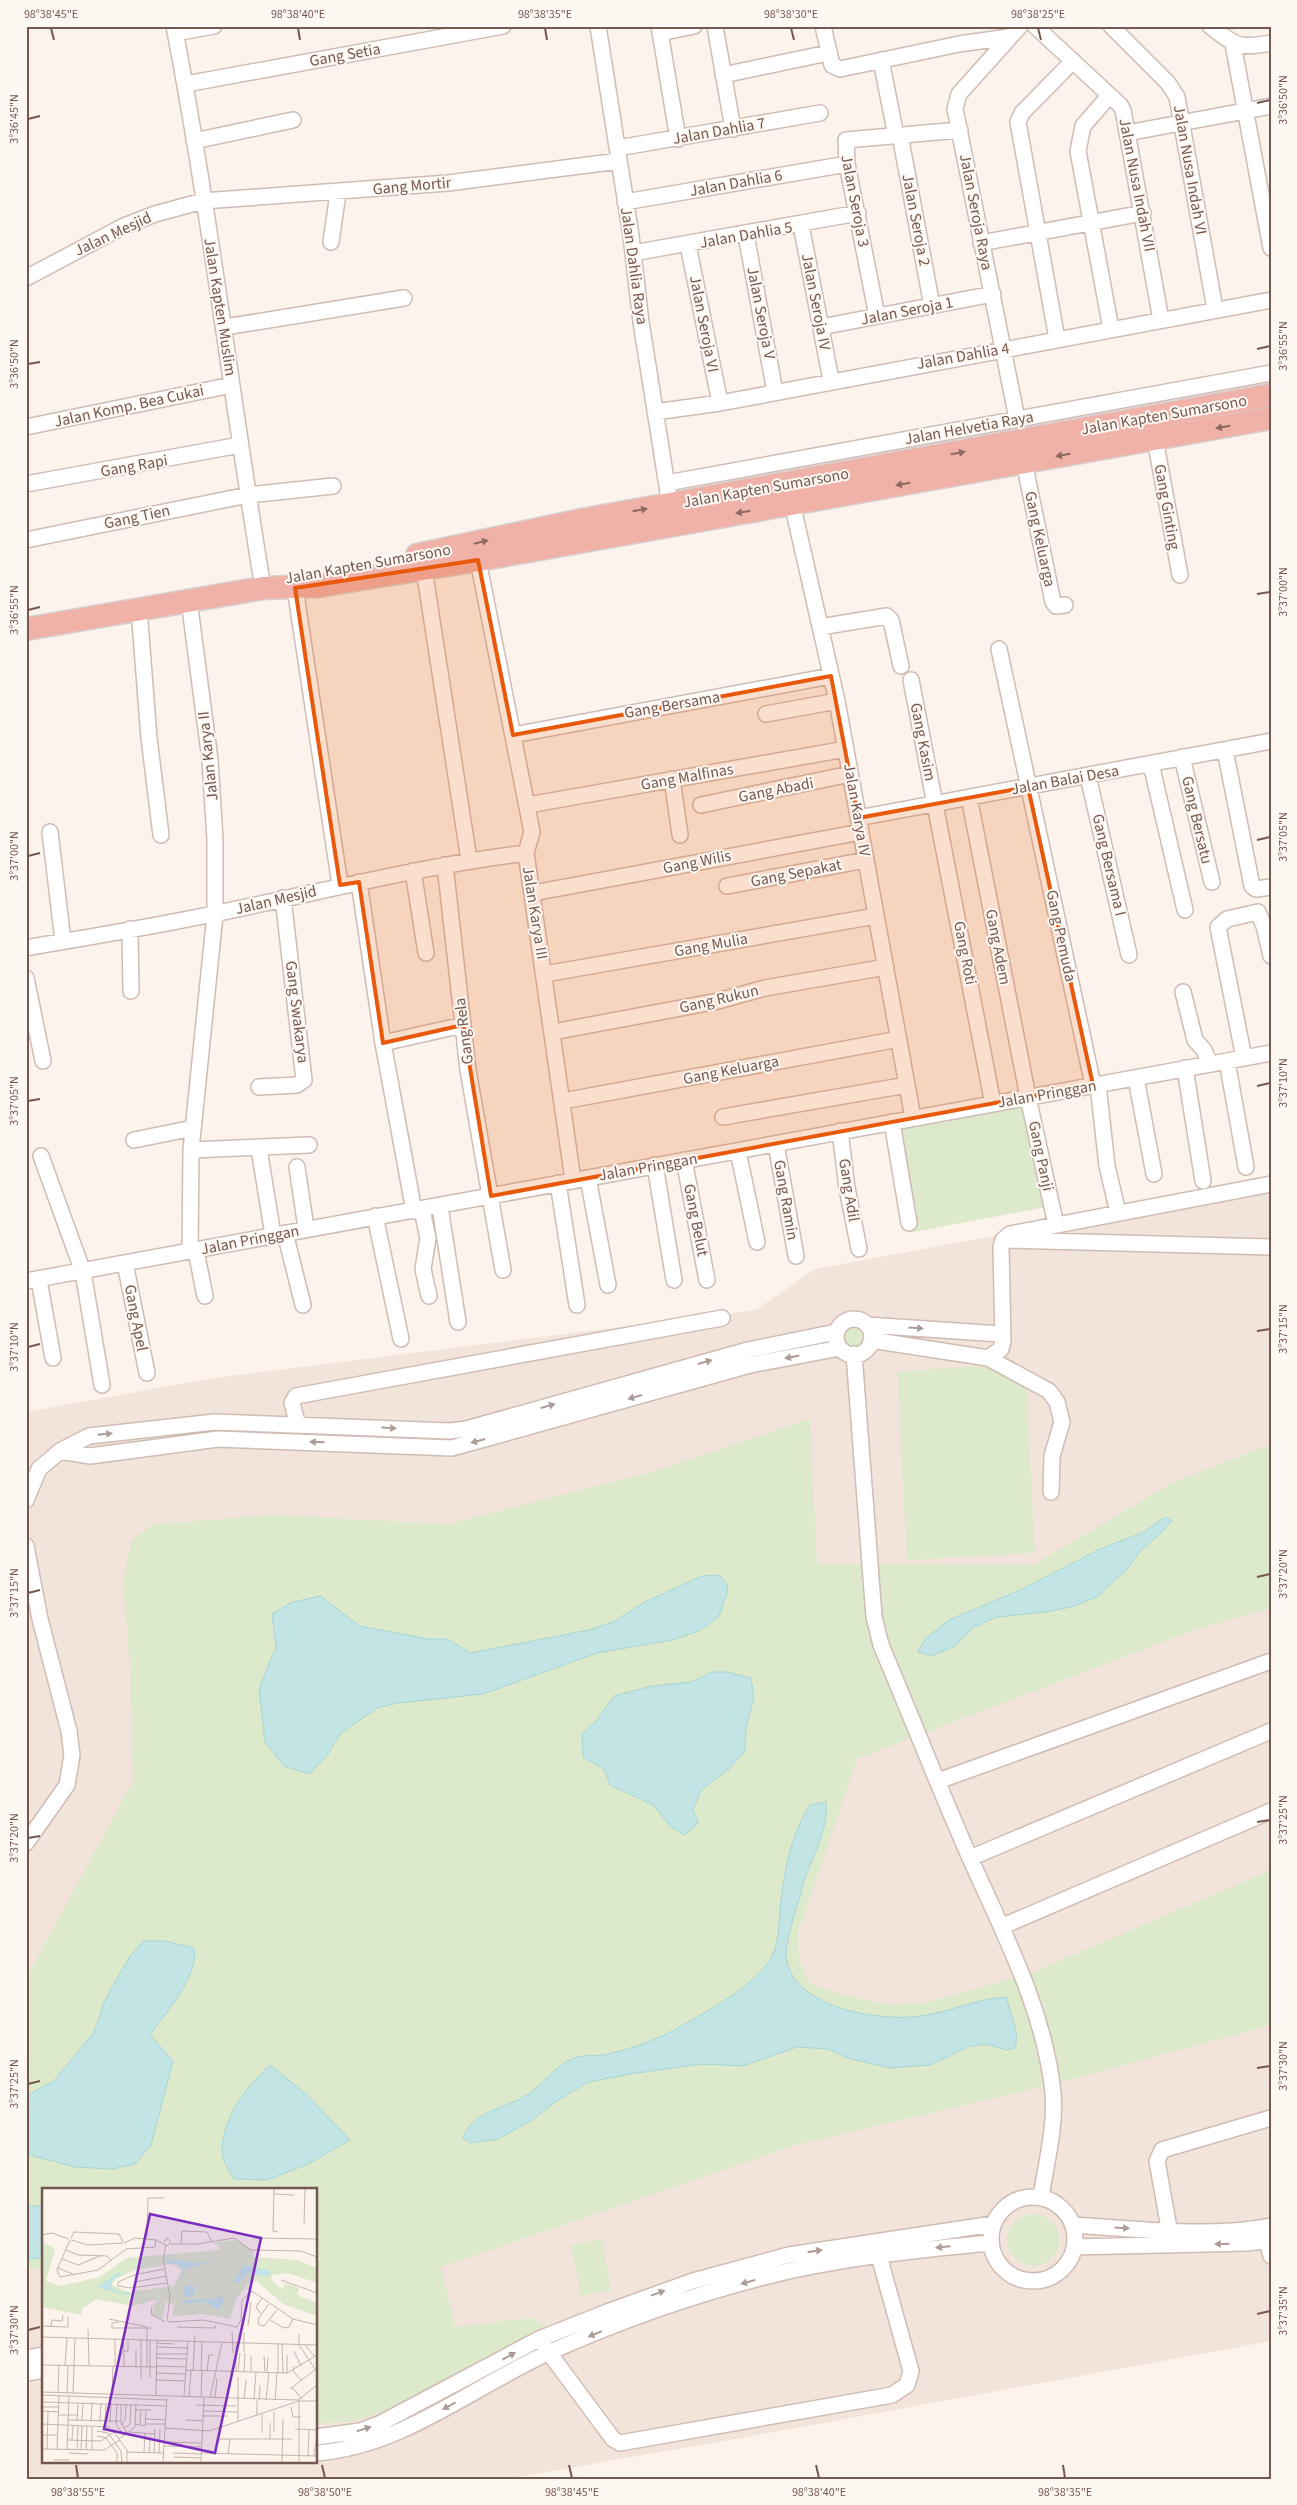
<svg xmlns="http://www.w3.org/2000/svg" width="1297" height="2505" viewBox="0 0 1297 2505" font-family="'Source Sans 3',sans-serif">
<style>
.residential{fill:#f3e4db;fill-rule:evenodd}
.grass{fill:#dce9cb}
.water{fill:#c2e4e4;stroke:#a9d5d5}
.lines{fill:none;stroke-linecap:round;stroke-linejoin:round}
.minor-casing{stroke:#cfbcb5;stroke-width:18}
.highway-casing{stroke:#d8d0ce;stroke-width:25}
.minor{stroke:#fff;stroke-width:15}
.highway{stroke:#f0b1a9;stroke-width:22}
.oneway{fill:#8e6a62}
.oneway2{fill:#ac9b96}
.marked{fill:#e8590c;fill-opacity:0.2;stroke:#e8590c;stroke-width:4;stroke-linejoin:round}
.ticks{fill:none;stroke:#755850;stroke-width:2}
.labels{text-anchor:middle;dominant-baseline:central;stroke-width:4;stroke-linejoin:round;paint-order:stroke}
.street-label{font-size:16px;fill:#755850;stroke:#fef8f3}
.inset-road{fill:none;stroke:#c5b5ae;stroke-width:1}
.view{fill:#7b2cbf;fill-opacity:0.15;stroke:#7b2cbf;stroke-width:2.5}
.inset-edge{fill:none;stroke:#755850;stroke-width:2.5}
.neatline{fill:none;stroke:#755850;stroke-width:2}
.ticks-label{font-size:12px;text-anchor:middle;fill:#755850}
</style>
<rect width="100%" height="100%" fill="#fbf3ec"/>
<path class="residential" d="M1271 1185V2341L752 2436 507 2479H26V1412L214 1378 756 1310 815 1269ZM44 2189H316V2461H44Z"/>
<path class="grass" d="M1026 1101 1046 1207 913 1232 893 1126Z
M841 1337a12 12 0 1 1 24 0a12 12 0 1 1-24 0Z
M991 1366 1026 1382 1035 1553 907 1560 897 1371Z
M810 1419 817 1564 1033 1565 1174 1482 1261 1448 1271 1446V1608L1194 1630 857 1759 798 1933 799 1959 810 1984 850 1997 894 2005 928 2002 1029 1974 1271 1870V2025L1062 2082 796 2145 441 2267 455 2327 532 2318 546 2326 404 2404 352 2422 316 2423V2189H44V2282L43 2269H26V1978L133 1781 129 1656 123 1584 131 1540 154 1524 271 1515 449 1524 658 1470Z
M1007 2240a26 26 0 1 1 52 0a26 26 0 1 1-52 0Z
M602 2239 611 2290 581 2296 571 2245Z"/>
<path class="water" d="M1165 1517 1172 1521 1159 1535 1141 1550 1127 1569 1097 1597 1071 1607 1046 1612 997 1617 974 1627 955 1646 931 1656 918 1652 926 1638 949 1620 1022 1589 1100 1549 1142 1533Z
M719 1575 728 1585 727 1594 719 1616 699 1631 672 1640 597 1653 483 1694 398 1703 377 1708 340 1734 328 1754 309 1774 284 1766 265 1742 259 1688 276 1647 272 1614 293 1602 321 1596 359 1626 428 1639H447L471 1653 589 1630 613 1622 645 1602 702 1576Z
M712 1672H727L751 1678 754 1698 746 1727 745 1751 729 1769 702 1789 693 1809 698 1823 685 1835 671 1827 653 1805 610 1785 604 1769 583 1757 582 1734 596 1721 614 1696 652 1686 691 1682Z
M826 1802C829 1833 808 1862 801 1892 797 1906 785 1944 786 1955 790 2008 879 2022 921 2016 950 2012 976 1999 1006 1997 1010 2012 1020 2032 1015 2048L1007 2050 986 2044 967 2047 930 2065 890 2068 848 2058 828 2049 797 2047 743 2066 701 2064 630 2074 588 2082 558 2100 532 2120 498 2139 471 2143 463 2138C471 2112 506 2108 527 2095 544 2084 554 2066 574 2058 584 2054 597 2057 608 2054 635 2048 661 2038 685 2024 711 2009 761 1982 773 1954 779 1941 779 1923 780 1909 784 1873 790 1836 810 1805Z
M144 1941H165L194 1948C200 1974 165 2014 150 2035L173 2061 151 2145 135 2164 112 2169 75 2167 26 2154V2096L54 2081 94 2032 105 2000 130 1956Z
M270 2065 306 2094 350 2140 308 2164 267 2180 234 2179C230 2172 221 2160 222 2151 222 2118 247 2086 270 2065Z
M26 2206H44V2257L26 2260Z"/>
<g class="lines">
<g class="minor-casing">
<path id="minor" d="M174 26C210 213 232 401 263 588
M598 26 631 236 641 322 668 492
M659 26 678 139
M715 26 733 129
M823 26 832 65 840 69 959 44 1009 37
M1035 26 1120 105 1123 110 1161 320
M1111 26 1168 83 1177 97 1215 309
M1210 26C1236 46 1238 49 1271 43
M175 33 214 26
M660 33 694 26
M1233 44 1271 248
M881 60 896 136
M723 75 828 53
M186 84 503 26
M1109 96 1083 126 1078 151 1111 329
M1127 133 1271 106
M900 135 932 306
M194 141 293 120
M618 148 820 113
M625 202 847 164
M801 225 831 380
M746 235 775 392
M331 242 338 193
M981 243 1143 213
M688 245 720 403
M633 253 858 213
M26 278 124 226 155 214 203 201 448 183 619 161
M877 316 847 164 846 140 960 130
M225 327 404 298
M821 327 993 294
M1057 339 1018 122 1022 113 1073 61
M655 412 720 403 1271 300
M1017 419 955 109 959 94 1020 26
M26 427 232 385
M1155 439 1180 575
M1024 462 1053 602 1056 606 1065 605
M667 483 1271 373
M26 484 240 445
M792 503 837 701 913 1118
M26 540 248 495 333 486
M478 560 532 832 526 853 573 1180
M424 569 469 860
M295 588 340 885
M189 600 210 760 215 839V914L191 1150 190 1251
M139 609 149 738 161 835
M820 627 887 616 891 620 901 666
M999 649 1093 1085
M911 680 993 1104
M766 714 837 701
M513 735 831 676
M1225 750 1252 886 1256 889 1271 887
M1182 757 1212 882
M1151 764 1185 910
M1088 776 1129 955
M672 779 680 835
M969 797 1028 1097 1054 1216
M528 805 846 749
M701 805 850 774
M858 818 1271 741
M50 832 63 941
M445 865 468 1070 503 1270
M413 871 426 953
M359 882 383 1043 414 1211
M727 886 866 860
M533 893 861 832
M130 929 131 991
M26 948C89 937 151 927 213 914 317 893 420 866 526 853
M545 974 876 916
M26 978 43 1061
M1183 992 1195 1040 1204 1050 1210 1064
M553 1032 718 1001 765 988 886 967
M383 1043 463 1025
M1244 1058 1218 927 1227 919 1258 912 1264 926 1271 956
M1227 1061 1246 1167
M1185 1068 1203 1181
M1136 1078 1154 1174
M1098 1085 1107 1166 1116 1204
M259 1087 297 1085 304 1080 283 898
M563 1101 899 1039
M723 1117 907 1085
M892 1122 909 1223
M840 1131 847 1188 859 1249
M134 1140 193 1128
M776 1144 796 1256
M259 1149 273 1235
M191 1150 309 1145
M738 1151 757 1242
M41 1156 83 1272 102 1385
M684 1160 707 1280
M655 1165 674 1280
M297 1167 306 1228
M588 1178 608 1285
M558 1183 577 1305
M440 1207 458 1322
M422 1210 428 1238 423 1269 429 1296
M375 1216 401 1339
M285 1233 303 1305
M1005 1240 1271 1247
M196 1251 205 1296
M125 1263 147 1373
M39 1280 53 1358
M26 1281 1271 1053
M836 1337a18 18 0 1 1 36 0a18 18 0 1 1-36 0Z
M867 1325 1001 1334
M871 1340 988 1358 1049 1391 1057 1402 1062 1422 1052 1456 1051 1492
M854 1354 874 1617 881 1645C911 1716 939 1788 970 1858 1004 1934 1044 2009 1053 2092 1056 2126 1046 2164 1041 2197
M988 1358 1001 1349 1003 1341 1001 1247 1003 1240 1010 1234 1271 1184
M298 1425 292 1403 296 1396 722 1318
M60 1451 90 1456 218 1439 452 1448 750 1365 840 1348
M26 1500 39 1469 60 1451 89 1436 215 1422 450 1431 466 1429 748 1350 836 1332
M26 1546 40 1619 69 1731 72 1755 67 1785 26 1843
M938 1781 1271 1661
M970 1858 1271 1731
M1003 1926 1271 1811
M991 2239a42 42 0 1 1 84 0a42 42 0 1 1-84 0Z
M1074 2225C1138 2229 1207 2238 1271 2226
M1267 2241 1271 2256
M1172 2245 1157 2161 1162 2150 1271 2118
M1074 2247 1247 2243 1271 2240
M544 2346 613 2439 620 2443 892 2395 907 2385 911 2371 879 2256
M26 2358 44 2355
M26 2373 44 2370
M316 2437 360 2431 379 2424 539 2339 607 2312 693 2281 789 2255 993 2224
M316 2453C404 2446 472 2387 550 2352 628 2317 710 2289 793 2270 858 2256 925 2249 991 2243"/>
</g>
<g class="highway-casing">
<path id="highway" d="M417 555 582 520 1271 395
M26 629 263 588 318 586 478 560 1271 418"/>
</g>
<use href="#minor" class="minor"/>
<use href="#highway" class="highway"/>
</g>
<defs><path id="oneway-solid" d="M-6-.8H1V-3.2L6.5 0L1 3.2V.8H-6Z" transform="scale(1.25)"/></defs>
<g class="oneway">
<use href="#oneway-solid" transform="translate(1223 427) rotate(170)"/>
<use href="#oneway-solid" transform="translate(958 453) rotate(-10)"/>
<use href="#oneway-solid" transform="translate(1063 455) rotate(170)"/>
<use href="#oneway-solid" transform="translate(903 484) rotate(170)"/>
<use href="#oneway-solid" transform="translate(640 510) rotate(-10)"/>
<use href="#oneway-solid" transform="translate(743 512) rotate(170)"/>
<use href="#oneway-solid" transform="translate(481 542) rotate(-13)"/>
</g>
<g class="oneway2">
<use href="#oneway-solid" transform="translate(916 1328) rotate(4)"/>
<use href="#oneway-solid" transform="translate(792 1357) rotate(169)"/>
<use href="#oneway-solid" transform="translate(705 1362) rotate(-16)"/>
<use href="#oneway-solid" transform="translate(635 1397) rotate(164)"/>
<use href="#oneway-solid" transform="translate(548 1406) rotate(-16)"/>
<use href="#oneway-solid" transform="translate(389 1428) rotate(3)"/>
<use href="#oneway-solid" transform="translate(105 1434) rotate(-6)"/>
<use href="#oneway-solid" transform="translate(478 1441) rotate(165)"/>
<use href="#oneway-solid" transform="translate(317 1442) rotate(-178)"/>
<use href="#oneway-solid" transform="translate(1122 2228) rotate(3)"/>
<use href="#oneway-solid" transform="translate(1222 2244) rotate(178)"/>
<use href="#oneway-solid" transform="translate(943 2247) rotate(175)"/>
<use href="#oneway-solid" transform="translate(815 2251) rotate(-9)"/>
<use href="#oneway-solid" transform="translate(748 2282) rotate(165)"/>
<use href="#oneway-solid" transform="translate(658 2293) rotate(-20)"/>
<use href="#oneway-solid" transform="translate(595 2334) rotate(158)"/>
<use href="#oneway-solid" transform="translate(509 2356) rotate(-29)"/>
<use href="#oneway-solid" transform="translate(449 2406) rotate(152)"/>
<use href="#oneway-solid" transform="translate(364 2429) rotate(-17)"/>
</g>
<path class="marked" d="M478 560 513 735 831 676 858 818 1028 787 1093 1085 491 1196 463 1025 383 1043 359 882 340 885 295 588Z"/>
<path class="ticks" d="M51 28 54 40M298 28 300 40M545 28 547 40M791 28 794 40M1038 28 1041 40M1257 103 1270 100M28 119 40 116M1257 349 1270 346M28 364 40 362M1257 594 1270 592M28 610 40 607M1257 840 1270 837M28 856 40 853M1257 1086 1270 1083M28 1101 40 1099M1257 1331 1270 1329M28 1347 40 1344M1257 1577 1270 1574M28 1593 40 1590M1257 1822 1270 1820M28 1838 40 1836M1257 2068 1270 2066M28 2084 40 2081M1257 2314 1270 2311M28 2330 40 2327M76 2465 78 2478M322 2465 325 2478M569 2465 572 2478M816 2465 819 2478M1063 2465 1065 2478"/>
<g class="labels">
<g class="street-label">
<text transform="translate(345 55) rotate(-10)">Gang Setia</text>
<text transform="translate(719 131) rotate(-10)">Jalan Dahlia 7</text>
<text transform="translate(1190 170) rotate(80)">Jalan Nusa Indah VI</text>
<text transform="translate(736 183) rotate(-10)">Jalan Dahlia 6</text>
<text transform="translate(1137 185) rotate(79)">Jalan Nusa Indah VII</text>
<text transform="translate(412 186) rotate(-5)">Gang Mortir</text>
<text transform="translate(855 201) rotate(79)">Jalan Seroja 3</text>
<text transform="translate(976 212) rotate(79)">Jalan Seroja Raya</text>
<text transform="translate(916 220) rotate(79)">Jalan Seroja 2</text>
<text transform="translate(113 234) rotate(-25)">Jalan Mesjid</text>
<text transform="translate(746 235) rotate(-10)">Jalan Dahlia 5</text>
<text transform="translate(634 266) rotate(82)">Jalan Dahlia Raya</text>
<text transform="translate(816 302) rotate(79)">Jalan Seroja IV</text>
<text transform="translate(220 307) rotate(81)">Jalan Kapten Muslim</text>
<text transform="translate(907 311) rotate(-11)">Jalan Seroja 1</text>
<text transform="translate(761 313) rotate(79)">Jalan Seroja V</text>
<text transform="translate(704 324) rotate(79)">Jalan Seroja VI</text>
<text transform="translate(963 356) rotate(-10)">Jalan Dahlia 4</text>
<text transform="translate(129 406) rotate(-12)">Jalan Komp. Bea Cukai</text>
<text transform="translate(1164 415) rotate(-10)">Jalan Kapten Sumarsono</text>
<text transform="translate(969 428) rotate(-10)">Jalan Helvetia Raya</text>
<text transform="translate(134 466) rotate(-10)">Gang Rapi</text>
<text transform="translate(766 488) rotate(-10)">Jalan Kapten Sumarsono</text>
<text transform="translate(1167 507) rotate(80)">Gang Ginting</text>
<text transform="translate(137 517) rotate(-12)">Gang Tien</text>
<text transform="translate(1040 539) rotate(78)">Gang Keluarga</text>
<text transform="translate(368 564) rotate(-10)">Jalan Kapten Sumarsono</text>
<text transform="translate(672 705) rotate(-10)">Gang Bersama</text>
<text transform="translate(923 742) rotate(79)">Gang Kasim</text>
<text transform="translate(208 756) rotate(-96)">Jalan Karya II</text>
<text transform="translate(687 777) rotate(-10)">Gang Malfinas</text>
<text transform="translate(1065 780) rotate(-10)">Jalan Balai Desa</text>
<text transform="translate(776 790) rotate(-11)">Gang Abadi</text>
<text transform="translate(857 810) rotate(80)">Jalan Karya IV</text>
<text transform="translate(1197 820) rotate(77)">Gang Bersatu</text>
<text transform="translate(697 862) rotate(-11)">Gang Wilis</text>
<text transform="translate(1109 865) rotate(77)">Gang Bersama I</text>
<text transform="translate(796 873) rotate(-11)">Gang Sepakat</text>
<text transform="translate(276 900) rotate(-13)">Jalan Mesjid</text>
<text transform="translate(535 913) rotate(81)">Jalan Karya III</text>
<text transform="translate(1061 936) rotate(78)">Gang Pemuda</text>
<text transform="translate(711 945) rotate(-10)">Gang Mulia</text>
<text transform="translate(998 947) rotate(79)">Gang Adem</text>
<text transform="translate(965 953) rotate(79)">Gang Roti</text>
<text transform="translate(719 999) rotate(-13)">Gang Rukun</text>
<text transform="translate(297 1012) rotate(83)">Gang Swakarya</text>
<text transform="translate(464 1031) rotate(-97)">Gang Rela</text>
<text transform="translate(731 1070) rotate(-11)">Gang Keluarga</text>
<text transform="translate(1047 1094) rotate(-10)">Jalan Pringgan</text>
<text transform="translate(1041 1156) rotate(78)">Gang Panji</text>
<text transform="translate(648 1167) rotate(-10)">Jalan Pringgan</text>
<text transform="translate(849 1190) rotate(81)">Gang Adil</text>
<text transform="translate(786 1200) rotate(80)">Gang Ramin</text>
<text transform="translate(696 1220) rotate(79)">Gang Belut</text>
<text transform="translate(250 1240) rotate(-11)">Jalan Pringgan</text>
<text transform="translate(136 1318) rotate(79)">Gang Apel</text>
</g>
</g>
<g transform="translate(42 2188)">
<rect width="275" height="275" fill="#fbf3ec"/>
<path d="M193 52 212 63 211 69 255 72 275 80V95L246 85 230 87V92L241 102 243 95 257 100 255 107 275 115V128L241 116 215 93 208 94 195 110 188 131 163 126 130 128 132 116 124 114 121 131 110 128 113 113H118L113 112 91 118 54 111 40 121V127L0 119V54L13 61 4 93 19 98 58 89 84 70 177 62V57L169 55ZM130 76 140 82 132 98 86 104 70 97 74 91 93 82Z" fill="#dce9cb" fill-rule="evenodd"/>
<path d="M123 71 157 75 173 73 144 81 137 95 142 81 134 76 123 75ZM201 77 225 82 229 85 226 89 207 85 195 95 192 93ZM77 84 79 86 70 93V99L77 104 94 106 82 107 55 99ZM141 103a6 6 0 1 1 12 0a6 6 0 1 1-12 0ZM179 107 182 113 177 122 163 114 140 116 143 112 172 111Z" fill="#c2e4e4"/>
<path class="inset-road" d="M232 1 231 43 236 44M232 6 252 7M262 37 263 1M0 47 10 45 27 51M105 49 106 10H122M29 50 32 44 77 46 81 54M212 50 275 51M28 52 15 82 18 89 56 82 84 61 113 59 114 51M29 52 46 57 81 55M82 55 93 50 114 52 125 58 129 54 125 50 122 54M139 55 140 43 165 44 170 54M129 56H155L192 50 209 62 259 63 275 69M124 57 121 71 128 108 125 133M24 62 36 67 65 68 69 72M20 71 36 77 58 68M16 80 33 87M122 81 92 87 76 94V98L88 100 125 95M239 92 275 105M93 94 124 88M227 116 216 131 217 137 222 138 235 122M110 118 109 126 123 134M219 126 214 119 220 110M67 131 105 139M228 132 242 140 247 139 251 131M77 134 70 135V140H110M126 134 161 132 195 139M0 138 26 139V129M9 138 10 132 20 133 21 127M206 138 209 114M135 139 173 140 174 137M195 139 199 132 200 112 210 103 251 131 275 137M46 141 47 178M190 144 191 165M257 146V157L275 184M0 149 275 157M73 151V178M81 151 82 164 86 163V152M99 152V191M115 155 132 156M236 156V185M240 156 241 185M263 157 273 169M115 159 145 160M94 162V179M252 163 259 178M202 164V144M115 166H145M245 167V185M209 168V184M222 168 223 184M115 170 144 171M77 174V166H82V178M0 177 115 179M23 177 25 150M115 178 144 179M252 178 251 183 259 192M105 179V141M144 182 245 185 275 167M151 183 153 147M159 183 160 154M165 183 167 167H171M194 183V155M196 184 198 165M202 184 203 165M225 184 226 169M114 185 143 186M108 190V152M114 192 143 193M250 199 260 211M248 201 273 182M0 204 256 212 275 197M16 204 17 177M25 205 26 178M31 205 33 150M70 206 71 178M0 207 125 212M114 207 115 152M142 208 146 153M147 209 149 183M159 209 160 183M168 210 180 154M173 210 175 190M202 211 204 192M212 211 214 184M217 212 218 197M224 212 227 185M233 212 235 185M257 212V274M257 213H275M0 214 125 218M75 216 74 236 82 248M79 216V235L85 245M154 217 194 218M0 219H16M249 219 251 229H259M93 222H109M0 223 16 224M161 223 195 224M16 227H36M160 228H186M215 228V212M104 231 124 232M26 232 79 233M40 232 41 215M144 232 160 233M35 233 36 215M63 233 64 216M49 234 50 214M58 234 59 216M196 234V189M68 235 69 215M0 236 68 239M93 236 103 238 104 222M104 236H123M80 237 83 232 84 217M98 237 99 222M82 240 88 236 89 217M123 240 167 243 257 213M253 241 275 242M55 243 66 245 79 263 80 274M71 243 85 262V274M87 244 113 246M232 244V223M220 245V226M0 247H16M55 248 64 250 75 265V274M77 251 93 239 94 215M228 251V235M25 252 59 253 72 244M30 252 31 237M122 254 159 255M122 258 159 259M0 261 62 262 78 252M5 261 6 223M15 261 17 208M25 261 27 208M35 262 36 237M39 262 40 238M44 262 45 238M50 262V238M85 264 121 265M102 264 103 245M27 265 46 266M107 265 108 250M112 265 113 241M117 265 118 241M131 265 159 266M159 265 275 268M174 265 175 251H250M186 266 188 251M266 268 267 242M272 268 275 247M132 269 159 270M12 272H27M121 274 125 210M159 274 162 210M240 274 241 231"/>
<path class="view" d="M108 26 219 50 173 265 62 241Z"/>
<rect width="275" height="275" class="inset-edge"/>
</g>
<rect width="1297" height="2505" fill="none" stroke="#fef8f3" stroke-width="55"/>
<rect x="28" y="28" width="1242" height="2450" class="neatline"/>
<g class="ticks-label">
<text x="51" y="18">98°38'45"E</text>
<text x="298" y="18">98°38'40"E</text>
<text x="545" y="18">98°38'35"E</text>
<text x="791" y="18">98°38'30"E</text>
<text x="1038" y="18">98°38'25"E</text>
<text transform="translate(1283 100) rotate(-90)" y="4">3°36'50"N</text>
<text transform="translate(14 119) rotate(-90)" y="4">3°36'45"N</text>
<text transform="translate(1283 346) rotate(-90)" y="4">3°36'55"N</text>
<text transform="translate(14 364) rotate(-90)" y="4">3°36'50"N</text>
<text transform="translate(1283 592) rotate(-90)" y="4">3°37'00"N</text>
<text transform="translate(14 610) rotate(-90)" y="4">3°36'55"N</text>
<text transform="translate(1283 837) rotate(-90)" y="4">3°37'05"N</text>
<text transform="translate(14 856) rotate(-90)" y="4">3°37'00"N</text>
<text transform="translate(1283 1083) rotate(-90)" y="4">3°37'10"N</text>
<text transform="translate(14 1101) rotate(-90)" y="4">3°37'05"N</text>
<text transform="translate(1283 1329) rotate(-90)" y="4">3°37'15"N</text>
<text transform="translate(14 1347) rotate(-90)" y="4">3°37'10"N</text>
<text transform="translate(1283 1574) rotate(-90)" y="4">3°37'20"N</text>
<text transform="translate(14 1593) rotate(-90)" y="4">3°37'15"N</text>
<text transform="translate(1283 1820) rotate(-90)" y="4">3°37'25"N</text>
<text transform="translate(14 1838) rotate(-90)" y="4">3°37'20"N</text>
<text transform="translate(1283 2066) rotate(-90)" y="4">3°37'30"N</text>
<text transform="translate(14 2084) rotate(-90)" y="4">3°37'25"N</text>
<text transform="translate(1283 2311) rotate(-90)" y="4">3°37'35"N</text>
<text transform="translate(14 2330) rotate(-90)" y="4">3°37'30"N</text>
<text x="78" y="2496">98°38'55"E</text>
<text x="325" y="2496">98°38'50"E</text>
<text x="572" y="2496">98°38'45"E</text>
<text x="819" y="2496">98°38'40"E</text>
<text x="1065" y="2496">98°38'35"E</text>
</g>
</svg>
